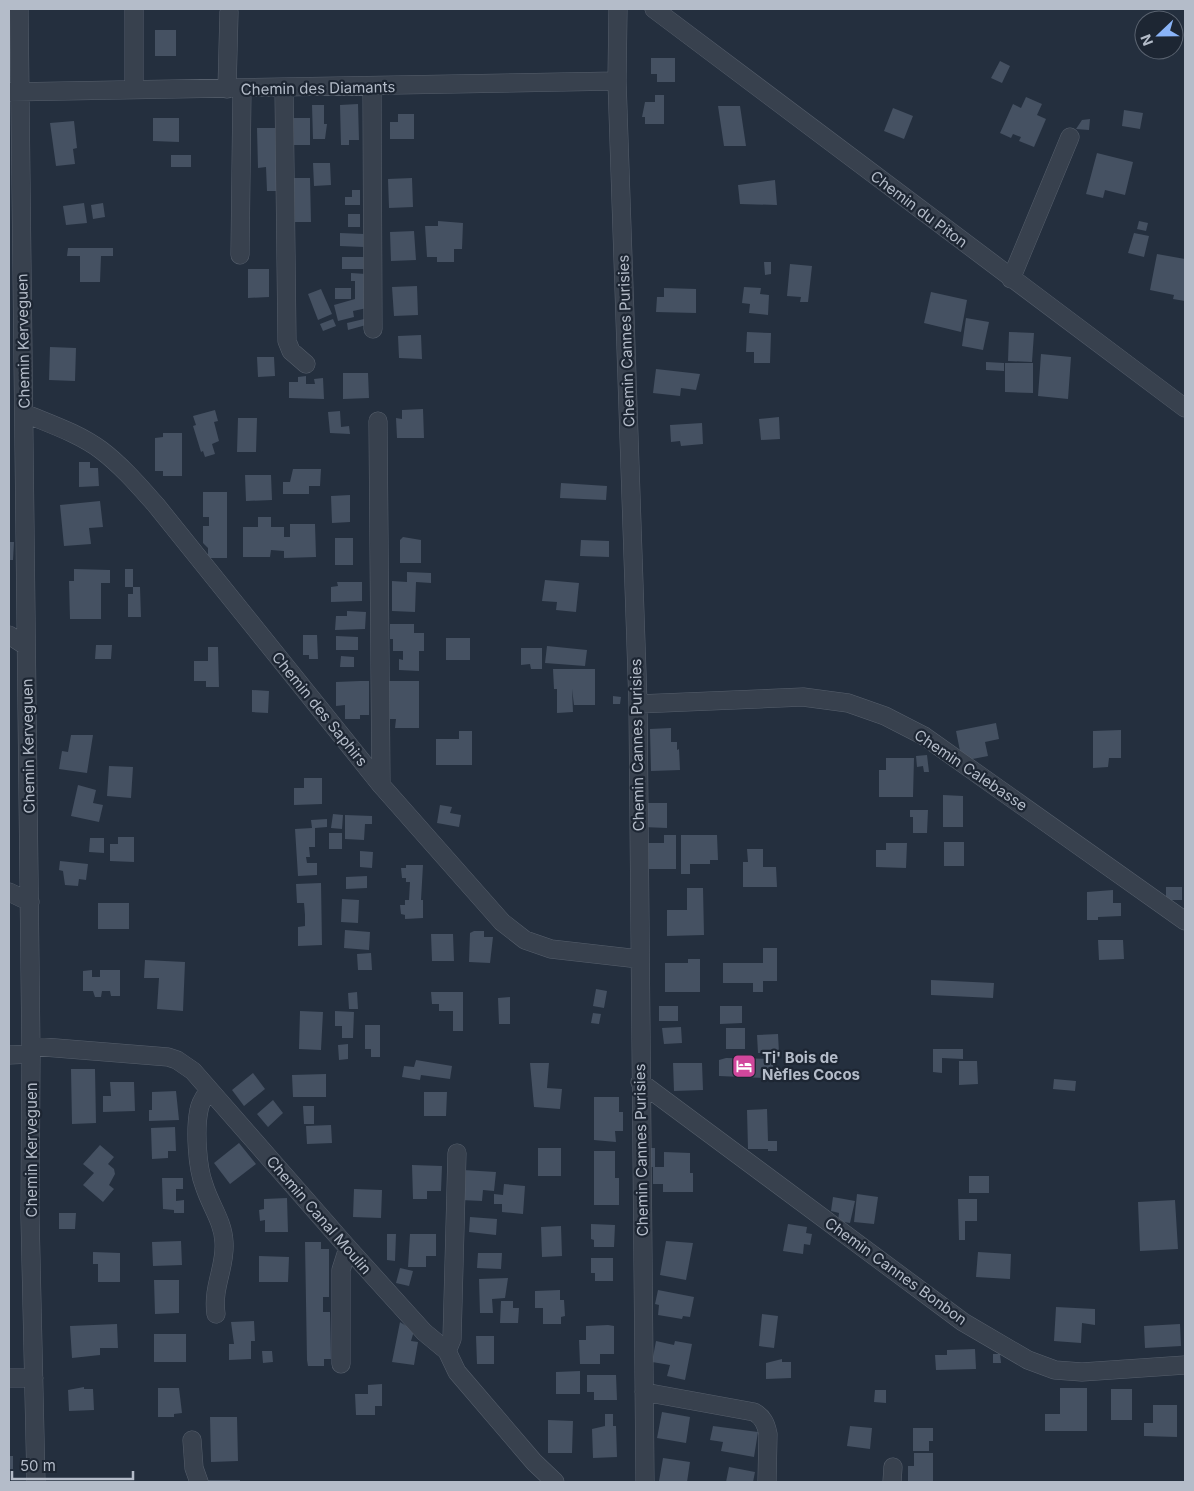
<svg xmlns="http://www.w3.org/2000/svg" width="1194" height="1491" viewBox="0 0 1194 1491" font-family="Inter,sans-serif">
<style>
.building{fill:#455162}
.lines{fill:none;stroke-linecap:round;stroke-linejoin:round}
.minor-casing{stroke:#565f6c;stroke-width:19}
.minor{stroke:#38414e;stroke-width:18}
.labels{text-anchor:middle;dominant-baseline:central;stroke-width:4.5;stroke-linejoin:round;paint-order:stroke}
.street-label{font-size:15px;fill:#b4bcc9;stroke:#1d2633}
.poi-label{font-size:15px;font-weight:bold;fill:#b4bcc9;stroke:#1d2633;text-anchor:start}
</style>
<rect width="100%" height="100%" fill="#242f3e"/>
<path class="building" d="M155 30H176V56H155Z
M651 58H675V82H657V74H651Z
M1000 61 1010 66 1002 83 991 78Z
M655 95H664V124H645V117H642L645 102H655Z
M1026 97 1042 104 1037 115 1046 119 1034 147 1019 141 1021 137 1013 134 1011 138 1000 133 1013 104 1021 108Z
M358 104 359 140H349V145H341L340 105Z
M312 105H324V124H327L325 139H313Z
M718 106H740L746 146H724Z
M893 108 913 116 904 139 884 131Z
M1124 110 1143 113 1140 129 1122 126Z
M398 114H414V139H390V122H398Z
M153 118H179V142L153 141Z
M291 118H310V145H291Z
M1090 119 1089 130 1076 129 1082 120Z
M74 121 77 148 73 149 75 164 56 166 50 123Z
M257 128H280L281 191H267L266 167 258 168Z
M1097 153 1133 162 1125 195 1105 190 1103 198 1086 194Z
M171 155H191V167H171Z
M313 163H330L331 185 314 186Z
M292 178H310L311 222H293Z
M412 178 413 207 389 208 388 179Z
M775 180 777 205 740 204 738 185Z
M352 190H360V205H345V197H352Z
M84 203 87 223 66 225 63 206Z
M103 203 105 217 93 219 91 205Z
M348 214H360V227H348Z
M438 221 463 223 462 249H454V262H437V257H427L425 226H438Z
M1139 221 1148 223 1146 231 1137 229Z
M414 231 416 260 391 261 390 232Z
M340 233 364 234V247L340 246Z
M1134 233 1149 236 1144 257 1128 253Z
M68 248H113V256H101L100 282H80V256H67Z
M1157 254 1185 259V301L1173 299 1174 295 1150 290Z
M342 257H364V269H342Z
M764 262H771V274L765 275Z
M790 264 812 266 808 302H800L801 297 787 296Z
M248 269H269V297L248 298Z
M351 273 366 274 367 308 353 311 354 317 338 321 334 305 355 299V281H351Z
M417 286 418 315 394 316 392 287Z
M744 287 761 288 760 294 769 295 768 315 749 313 750 304 742 303Z
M335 288H351V299H335Z
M664 288 696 289V313L656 312 657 297H664Z
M321 289 332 314 318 320 308 294Z
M931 292 967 300 961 332 924 323Z
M966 318 989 322 983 350 962 346Z
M333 319 336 326 323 331 320 324Z
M364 319 366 325 348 330 347 323Z
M747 332 771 333 770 363H754V352H746Z
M1009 332 1034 333 1032 362 1008 361Z
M421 335 422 359 399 358 398 336Z
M50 347 76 348 75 381 49 380Z
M1041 354 1071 357 1068 399 1038 396Z
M257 357H274L275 376 258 377Z
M986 362 1004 363V371L986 370Z
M1005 363H1033V393L1005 392Z
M656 369 700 374 696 390 681 388 680 396 653 393Z
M343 373H368L369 398 343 399Z
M306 376V384H315L314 379 323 378 324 399 289 398V382H298V377Z
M423 409 424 438H397L396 418 402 419V410Z
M215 410 218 421 214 422 219 441 212 444 215 454 205 457 203 451 201 452 193 426 196 425 193 416Z
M340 411 341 427 349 426 350 434 330 433 328 412Z
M779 417 780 439 761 440 759 419Z
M238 418H257L256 452H237Z
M702 423 703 444 681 446 680 441 671 442 670 425Z
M163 433H182V476H163V471H155V438L163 437Z
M79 462H90V468H98L99 486 79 487Z
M293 469H321L320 486H309V494H283V482H290Z
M245 475H271L272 500 246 501Z
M561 483 607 486 606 500 560 498Z
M203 492H227V558H208V548L203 543V526H209V517H203Z
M350 495V522L332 523 331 496Z
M100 501 103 527 89 528 91 544 64 546 60 505Z
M258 517H271V527H284V537H290V524H315L316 557 284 558V551L271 550 270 557H243V527H258Z
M403 537 421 540V563H400V540Z
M335 538H353V565H335Z
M581 540 609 541V557L580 556Z
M9 542H14L13 560H9Z
M74 569 110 570V583H101V619H70L69 581H74Z
M125 569H133V587H125Z
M407 572 431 573V583L416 582 415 612 392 611V581L407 582Z
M545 580 579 583 576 612 556 610 557 602 542 601Z
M337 582H362V601L331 602V587L338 586Z
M133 587H140L141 617H128V594H133Z
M347 611 366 612 365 629 335 630 336 616H347Z
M390 624H414V633H424V651H419V671L399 670V659L403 660V651H393V639H390Z
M303 635H317L318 659H309V655H303Z
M336 636 358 637V650H336Z
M446 638H470V660H446Z
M96 645H112L111 659H95Z
M547 646 587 650 585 666 545 663Z
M208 647H218L219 687H206V681H194V661H208Z
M521 648H542V669H531L530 664 521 665Z
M341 656 354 657V667H340Z
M553 669H595V705H574L572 689 573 712 557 713V689H554Z
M360 681H369V715H360V719H345V705L336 706V682Z
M389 681H419V728H395L396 719H389Z
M252 690 269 691 268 713 252 712Z
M613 696 621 697 620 704H613Z
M996 723 999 739 985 742 988 756 962 761 956 731Z
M671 728V742H677V750L679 749 680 770 651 771 650 729Z
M1121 730V758H1109L1108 767 1093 768V731Z
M459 731H472V765H436V739H459Z
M71 735H93L87 773 59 769 62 751 68 752Z
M927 755 929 772H924L923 766 917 767 916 756Z
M886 758H914L913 797H879V770H886Z
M109 766 133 767 131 798 107 796Z
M304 778H322V804L294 805V788H304Z
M78 785 96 790 93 803 103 805 99 822 71 816Z
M943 795 963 796V827H943Z
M643 803H667V828L643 827Z
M440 805 452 807 450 813 461 815 459 827 437 823Z
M910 810H928L927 833H913V817H910Z
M333 814 343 815 342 829 331 828Z
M345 815 372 816V824H365L364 840 345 839Z
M327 819V827L315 828V847H309L310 857H306L307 863H317V875L298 876 295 829 312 828 311 820Z
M329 833H342V849H329Z
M664 835H676V869H639V843H664Z
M681 835H717L718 860H710V864H690V874H681Z
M118 837H134V862L110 861V844H118Z
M90 838H104V853L89 852Z
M944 842H964V866H944Z
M886 843H907L906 868 876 867V850H886Z
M747 849H763V867H776L777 887H743V862H748Z
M360 851 373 852 372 868 360 867Z
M60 861 88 864 86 880 79 879 78 886 65 885 63 871 59 870Z
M406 865H423L421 900H423V918L405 919V915L401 914 400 905H405V900H409L410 882H406V878H402L401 868H406Z
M367 876V888L346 889V877Z
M321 883 322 945 298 946V927L305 926V915L304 903H297L296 884Z
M1166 887H1182V900H1166Z
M687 888H703L704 935 667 936V910H687Z
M1113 890V903H1121V916L1098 917V920H1087V892Z
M342 899 359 900 358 923 341 922Z
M98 903H129V929H98Z
M345 930 370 932 369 950 344 948Z
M474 931H484V937H493L490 963 469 962 470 933Z
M431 934H453L454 961H432Z
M1098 940H1123L1124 959 1099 960Z
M763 948H777V981H763V992H753V983H723V963H763Z
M371 953 372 970H358L357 954Z
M688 959H700V992H665V963H688Z
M145 960 185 962 183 1011 157 1009 159 978H144Z
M92 970V977H100V970H120V996H111L110 991H102L101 997H95L93 991H83V971Z
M931 980 994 983 993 998 931 995Z
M596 989 607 991 604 1008 593 1006Z
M357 992 358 1009H349L348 993Z
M431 992H463V1031H453V1011H439V1004H432Z
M510 997V1024H499L498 998Z
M659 1006H678V1021H659Z
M720 1006H742V1023L720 1024Z
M300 1011 323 1012 321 1050 299 1049Z
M335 1011 354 1012 353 1038H342V1026H335Z
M593 1013 601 1014 599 1024 591 1023Z
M365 1025H380V1057H371V1049H365Z
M681 1027 682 1043 664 1044 662 1028Z
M726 1028H745V1049H726Z
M778 1034 779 1053H758L757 1035Z
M348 1044V1059L339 1060 338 1045Z
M933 1049H963V1059L942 1058V1073L933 1072Z
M726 1058 773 1059V1075H766V1078L719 1076V1060Z
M416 1060 452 1066 450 1079 421 1075 420 1080 402 1077 404 1066 414 1067Z
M959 1061H977L978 1084 959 1085Z
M530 1063H549L547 1088 562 1089 560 1109 534 1107Z
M673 1063H702L703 1090 674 1091Z
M71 1069H95L96 1123 72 1124Z
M253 1073 265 1089 244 1106 232 1090Z
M326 1074V1097H293L292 1075Z
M1054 1079 1076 1081 1075 1091 1053 1089Z
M110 1082H134L135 1111 103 1112V1096H111Z
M176 1091 179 1120 149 1121V1110H152V1092Z
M424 1092H447L446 1116H424Z
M594 1097H619V1112H623V1131H615L616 1142 594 1140Z
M273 1100 283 1113 268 1127 257 1114Z
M303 1106H314V1124H304Z
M767 1109 768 1141H777V1151H768V1149H748L747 1110Z
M331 1125 332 1143 307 1144 306 1126Z
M175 1127 176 1151H168V1158L152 1159 151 1128Z
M239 1143 256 1164 230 1184 214 1163Z
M100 1145 114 1157 108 1164 114 1169 115 1174 109 1185 114 1189 103 1202 83 1185 94 1173 83 1164Z
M538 1148H561V1176H538Z
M643 1148H655V1167H664V1152L690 1153V1173H693V1192H663V1184H653V1167H643Z
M594 1151H615V1178H619V1205H594Z
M412 1165 442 1166 441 1191H427V1199H413Z
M463 1170 496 1172 494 1191 483 1190 482 1201 461 1200Z
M969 1176H989V1193H969Z
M162 1178H183V1189H176V1201L184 1200V1213H174V1210L163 1209Z
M504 1184 525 1186 523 1214 502 1212V1204H494V1194L503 1195Z
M354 1189 382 1190 381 1218 353 1217Z
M857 1194 878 1197 874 1224 854 1222Z
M833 1197 855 1201 850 1223 838 1221 839 1213 831 1211Z
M287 1198 288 1232H265V1220L260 1221 259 1210 264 1209V1199Z
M958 1199H977V1221H965V1240H959Z
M1175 1200 1178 1249 1140 1251 1138 1202Z
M59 1213H76L75 1229H59Z
M470 1217 497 1219 496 1235 469 1232Z
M591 1224 615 1225 614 1247H594V1240L591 1239Z
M788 1224 807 1227 806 1233 812 1234 810 1245 804 1244 803 1254 783 1251Z
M561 1226 562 1256 542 1257 541 1227Z
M387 1234H396L395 1261 387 1260Z
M410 1234H436V1256H426V1267H408Z
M181 1241 182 1265 153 1266 152 1242Z
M666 1241 693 1243 686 1280 660 1275Z
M305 1242H321V1249H329V1297H323V1312H330L331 1359H324V1366H308L307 1360Z
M93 1252 120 1253V1282H98V1264H93Z
M978 1252 1011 1254 1010 1279 976 1277Z
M478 1253H502L501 1269 477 1268Z
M259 1256 289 1257 288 1282H259Z
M591 1258H613V1281H595V1273H591Z
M400 1268 413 1271 409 1286 396 1283Z
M508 1278 505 1298 492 1299 493 1313H480L479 1279Z
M154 1280H179V1313L155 1314Z
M560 1290V1300H564L565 1316 561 1317V1324H543V1308H535V1291Z
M658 1290 694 1297 690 1317 683 1316 682 1319 658 1315 659 1305 655 1304Z
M501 1301H513V1308H519L518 1323H500Z
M1056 1307 1095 1309V1325L1082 1323 1081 1343 1054 1341Z
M762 1314 778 1316 774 1348 759 1346Z
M254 1321 255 1341H251V1359L229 1360V1344H234L231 1322Z
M400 1322 414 1331 411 1341 418 1342 414 1365 392 1362Z
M117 1324 118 1348H100V1355L72 1358 70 1326Z
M1180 1324 1181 1346 1145 1348 1144 1326Z
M608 1325 614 1326V1354H600V1364H580L579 1340H586V1326Z
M154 1334H186V1362H154Z
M476 1336H494V1364H477Z
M656 1341 674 1345 675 1341 692 1344 685 1380 667 1376 670 1365 652 1362Z
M975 1349 976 1369 936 1370 935 1355H947V1350Z
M262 1351H272L273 1362 263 1363Z
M993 1354H1000L1001 1363H993Z
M782 1359V1362H791V1378L766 1379V1363Z
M580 1371V1394H556V1372Z
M587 1375H616L617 1400H594V1392H587Z
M382 1384V1406H375V1415H356L355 1394H368V1385Z
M84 1387V1389H93L94 1410 69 1411 68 1390Z
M158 1388H179L182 1413 174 1414V1417H158Z
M1060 1388H1087V1431H1045V1414H1060Z
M1111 1389H1132V1420H1111Z
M875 1390H886V1403L874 1402Z
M1153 1405H1177V1437L1144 1436V1423H1153Z
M662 1412 690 1417 686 1443 657 1438Z
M605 1414H613V1426H616L617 1457 593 1458 592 1429 605 1426Z
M210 1417H237L238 1461 211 1462Z
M548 1420 573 1421 572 1453H548Z
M713 1426 758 1432 754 1457 721 1451 723 1442 710 1440Z
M850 1426 872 1428 870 1449 847 1446Z
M913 1428H933V1441H929V1451H913Z
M914 1453H933V1482H908V1466H914Z
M9 1456H13V1469H9Z
M663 1458 690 1462 687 1482 659 1481Z
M729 1467 755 1472 753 1482H726Z
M205 1480H240V1482H205Z"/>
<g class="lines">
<g class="minor-casing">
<path id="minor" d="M19 9 31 1054 30 1216 36 1482
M618 9 617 81 638 704 645 1482
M654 9 1185 408
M372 87 373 329
M284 88 287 341 291 351 306 364
M227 89 229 12
M134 90V9
M9 92 617 81
M240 255 242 89
M1011 279 1070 137
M24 413C50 424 78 433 101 450 122 466 139 486 156 505L381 785 502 922 525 940 551 949 639 959
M378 421 381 785
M9 635 26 646
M638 704 803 697 848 703 885 716 924 736 1185 921
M9 892 30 902
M31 1046 168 1057 177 1060 193 1071 348 1248 424 1332 447 1351 457 1372 534 1462 555 1482
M9 1055 31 1054
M640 1082 963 1322 1028 1360 1055 1370 1082 1372 1185 1365
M209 1090C205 1096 200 1102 199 1110 195 1129 197 1167 204 1185 210 1205 223 1221 224 1242 226 1267 212 1286 216 1314
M447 1351 452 1339 457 1153
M341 1364V1270L348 1248
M9 1378H34
M644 1392 754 1412C763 1417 766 1424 768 1434L767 1482
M192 1440 194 1468 199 1482
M892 1482 893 1467"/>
</g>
<use href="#minor" class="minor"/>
</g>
<defs>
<g id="hotel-square" transform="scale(1.25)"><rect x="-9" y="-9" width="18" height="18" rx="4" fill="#d1479c" stroke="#1d2633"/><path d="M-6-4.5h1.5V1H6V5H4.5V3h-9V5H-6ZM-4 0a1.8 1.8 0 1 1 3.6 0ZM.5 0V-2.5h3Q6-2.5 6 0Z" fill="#fff"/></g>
</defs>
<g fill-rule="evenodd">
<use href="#hotel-square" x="744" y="1066"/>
</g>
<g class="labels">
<g class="street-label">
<text transform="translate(318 88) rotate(-1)">Chemin des Diamants</text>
<text transform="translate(919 209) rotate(37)">Chemin du Piton</text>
<text transform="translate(23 341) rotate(-91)">Chemin Kerveguen</text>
<text transform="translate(626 341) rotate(-92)">Chemin Cannes Purisies</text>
<text transform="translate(320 709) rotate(51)">Chemin des Saphirs</text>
<text transform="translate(637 745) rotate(-91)">Chemin Cannes Purisies</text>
<text transform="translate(28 746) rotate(-91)">Chemin Kerveguen</text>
<text transform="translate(971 770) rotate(34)">Chemin Calebasse</text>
<text transform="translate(31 1150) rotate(-90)">Chemin Kerveguen</text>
<text transform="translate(641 1150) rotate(-91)">Chemin Cannes Purisies</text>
<text transform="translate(319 1215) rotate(49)">Chemin Canal Moulin</text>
<text transform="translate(896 1271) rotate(36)">Chemin Cannes Bonbon</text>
</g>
<g class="poi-label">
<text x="762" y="1057">Ti' Bois de<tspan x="762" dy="17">Nèfles Cocos</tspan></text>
</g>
</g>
<rect width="1194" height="1491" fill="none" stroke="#b4bcc9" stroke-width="20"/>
<g transform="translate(1159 35) rotate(248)"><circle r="24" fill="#1d2633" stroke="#59626f"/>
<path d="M0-4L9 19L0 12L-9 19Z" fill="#8ab4f8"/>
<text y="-8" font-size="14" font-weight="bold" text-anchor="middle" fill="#b4bcc9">N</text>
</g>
<path d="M12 1471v8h121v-8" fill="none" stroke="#b4bcc9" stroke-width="2.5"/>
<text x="20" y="1471" font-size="15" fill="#b4bcc9" stroke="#1d2633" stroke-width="4" paint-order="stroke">50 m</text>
</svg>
